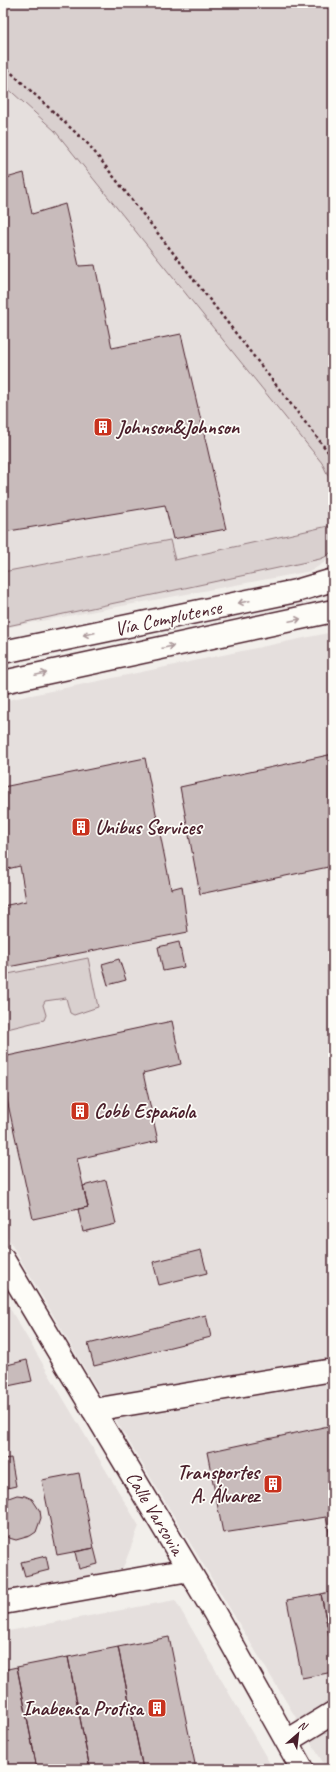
<svg xmlns="http://www.w3.org/2000/svg" width="336" height="1772" viewBox="0 0 336 1772" font-family="Caveat,sans-serif">
<style>
.built{fill:#e5dfdd}
.green{fill:#d9d0cf;stroke:#92787d}
.building{fill:#c8bbbb;stroke:#4a1f2b}
.lines{fill:none;stroke-linecap:round;stroke-linejoin:round}
.minor-casing{stroke:#4a1f2b;stroke-width:25}
.major-casing{stroke:#4a1f2b;stroke-width:25}
.path{stroke:#4a1f2b;stroke-width:2.5;stroke-dasharray:3 3;stroke-linecap:butt}
.minor{stroke:#fdfcf7;stroke-width:22}
.major{stroke:#fdfcf7;stroke-width:22}
.oneway{stroke:#ac999b}
.labels{text-anchor:middle;dominant-baseline:central;stroke-width:3.5;stroke-linejoin:round;paint-order:stroke}
.poi-label{font-size:20px;font-weight:bold;fill:#4a1f2b;stroke:#fdfcf7;text-anchor:start}
.street-label{font-size:20px;fill:#4a1f2b;stroke:#fdfcf7}
</style>
<rect width="100%" height="100%" fill="#f2efeb"/>
<filter id="ink" filterUnits="userSpaceOnUse"><feTurbulence type="fractalNoise" baseFrequency=".025" numOctaves="2"/><feDisplacementMap in="SourceGraphic" scale="8" xChannelSelector="R" yChannelSelector="G"/><feConvolveMatrix kernelMatrix="1 2 1 2 8 2 1 2 1" color-interpolation-filters="sRGB"/></filter>
<g filter="url(#ink)">
<path class="built" d="M3 84 55 131 322 463 333 486V557L311 571 3 628Z
M333 632V1769H327L86 1371 3 1230V701Z
M3 1297 139 1526 123 1568 3 1594Z
M175 1600 273 1769H3V1632Z"/>
<path class="green" d="M3 3H333V486L322 463 55 131 3 84Z
M333 525V550L327 556 320 559 3 627V572L170 540 175 560Z
M88 958 98 1007 74 1015 70 1013 66 998 45 1001 43 1005 46 1015 44 1020 3 1030V975Z"/>
<path class="building" d="M24 173 32 214 65 204 79 266 95 265 112 348 181 334 226 529 173 539 165 505 3 532V179Z
M333 754V866L200 894 180 787Z
M145 758 171 889 182 886 188 932 3 968V906L26 901 20 866 3 870V787Z
M179 942 184 967 163 971 158 947Z
M119 959 126 980 108 985 102 964Z
M172 1021 181 1064 143 1073 158 1141 77 1159 88 1207 33 1219 3 1081V1057Z
M106 1180 116 1224 83 1232 78 1209 88 1207 83 1186Z
M201 1250 207 1273 159 1285 153 1262Z
M206 1315 211 1337 94 1366 88 1344Z
M27 1360 32 1381 3 1387V1366Z
M333 1425V1556L326 1517 223 1533 207 1452Z
M11 1458 16 1486 3 1489V1459Z
M79 1473 94 1548 57 1555 42 1480Z
M17 1495 25 1496 32 1499 40 1511 41 1518 36 1532 30 1536 16 1540 9 1538 3 1534V1500Z
M94 1548 98 1564 79 1569 75 1552Z
M46 1556 49 1570 25 1576 21 1562Z
M333 1591V1655L321 1594Z
M321 1594 333 1655V1672L302 1678 287 1600Z
M169 1637 196 1769H143L118 1647Z
M118 1647 143 1769H90L68 1657Z
M68 1657 90 1769H37L17 1667Z
M17 1667 37 1769H3V1670Z"/>
<g class="lines">
<g class="minor-casing">
<path id="minor" d="M3 1259 214 1612 302 1769
M93 1410 333 1370
M3 1603 189 1570
M287 1741 333 1713"/>
</g>
<g class="major-casing">
<path id="major" d="M3 652 296 591 333 580
M3 682 333 611"/>
</g>
<path class="path" d="M3 65 89 145 333 458"/>
<use href="#minor" class="minor"/>
<use href="#major" class="major"/>
</g>
<defs><path id="oneway-shaft" d="M-6 0H5M1.5-3L5.5 0L1.5 3" fill="none" stroke-width="1.6" stroke-linecap="round" stroke-linejoin="round"/></defs>
<g class="oneway">
<use href="#oneway-shaft" transform="translate(244 602) rotate(168)"/>
<use href="#oneway-shaft" transform="translate(295 620) rotate(-12)"/>
<use href="#oneway-shaft" transform="translate(89 634) rotate(168)"/>
<use href="#oneway-shaft" transform="translate(168 647) rotate(-12)"/>
<use href="#oneway-shaft" transform="translate(41 674) rotate(-12)"/>
</g>
</g>
<defs>
<g id="building-square" transform="scale(1)"><rect x="-9" y="-9" width="18" height="18" rx="4" fill="#c8321e" stroke="#fdfcf7"/><path d="M-4-6H4V6H1V3H-1V6H-4ZM-2.5-4.3h1.7v1.8h-1.7ZM.8-4.3h1.7v1.8H.8ZM-2.5-1h1.7V.8h-1.7ZM.8-1h1.7V.8H.8Z" fill="#fff"/></g>
</defs>
<g fill-rule="evenodd">
<use href="#building-square" x="103" y="427"/>
<use href="#building-square" x="81" y="827"/>
<use href="#building-square" x="80" y="1111"/>
<use href="#building-square" x="273" y="1484"/>
<use href="#building-square" x="157" y="1708"/>
</g>
<g class="labels">
<g class="poi-label">
<text x="117" y="427">Johnson&amp;Johnson</text>
<text x="95" y="827">Unibus Services</text>
<text x="94" y="1111">Cobb Española</text>
<text x="259" y="1472" text-anchor="end">Transportes<tspan x="259" dy="23">A. Álvarez</tspan></text>
<text x="143" y="1708" text-anchor="end">Inabensa Protisa</text>
</g>
<g class="street-label">
<text transform="translate(168 618) rotate(-12)">Vía Complutense</text>
<text transform="translate(155 1513) rotate(59)">Calle Varsovia</text>
</g>
</g>
<rect width="336" height="1772" fill="none" stroke="#fdfcf7" stroke-width="16"/>
<rect x="8" y="8" width="320" height="1756" fill="none" stroke="#4a1f2b" stroke-width="1.5" filter="url(#ink)"/>
<g transform="translate(298 1734) rotate(28)" stroke="#fdfcf7" stroke-width="3" paint-order="stroke">
<path d="M0-3L7 15L0 10L-7 15Z" fill="#4a1f2b"/>
<text y="-6" font-size="11" font-weight="bold" text-anchor="middle" fill="#4a1f2b">N</text>
</g>
</svg>
